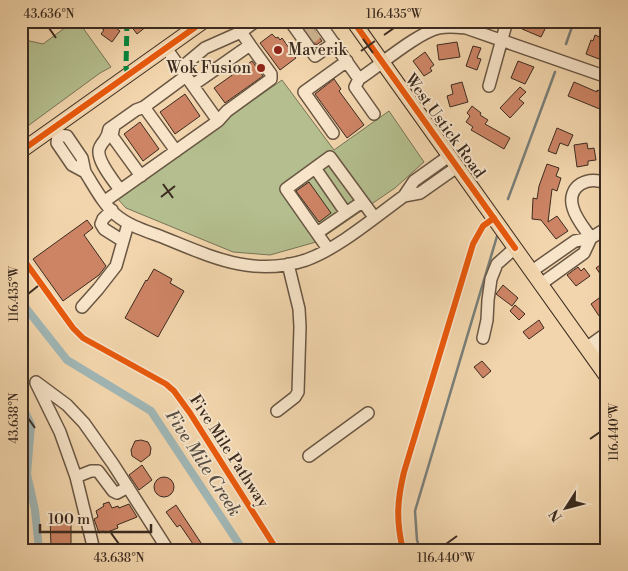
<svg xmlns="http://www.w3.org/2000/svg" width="628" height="571" viewBox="0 0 628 571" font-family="'Libre Bodoni',serif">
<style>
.green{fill:#b4be8e;stroke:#787457}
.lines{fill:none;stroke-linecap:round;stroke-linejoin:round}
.stream{stroke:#787e79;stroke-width:2.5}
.canal{stroke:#a0b6b5;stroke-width:8}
.building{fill:#cd8465;stroke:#3b2b20}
.minor-tunnel{stroke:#cdb390;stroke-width:11;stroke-dasharray:11 5.5;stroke-linecap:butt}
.minor-casing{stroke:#695643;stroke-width:14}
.major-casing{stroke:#3b2b20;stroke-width:16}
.minor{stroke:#f7e4c9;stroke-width:11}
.major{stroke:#f2d5ac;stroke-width:14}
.quiet{stroke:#00873e;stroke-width:5;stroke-dasharray:10 5;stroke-linecap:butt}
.cycleway-casing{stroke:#f7e4c9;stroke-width:9}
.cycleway{stroke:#e8590c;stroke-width:6}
.ticks{fill:none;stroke:#3b2b20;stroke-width:2}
.poi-dot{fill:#8f2418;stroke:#f7e4c9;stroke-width:2}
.labels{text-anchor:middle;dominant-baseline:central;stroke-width:4;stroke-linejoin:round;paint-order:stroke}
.poi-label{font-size:16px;fill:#3b2b20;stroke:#f7e4c9;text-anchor:start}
.street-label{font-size:16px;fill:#3b2b20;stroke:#f7e4c9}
.water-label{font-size:18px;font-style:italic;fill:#544e45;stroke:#f7e4c9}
.neatline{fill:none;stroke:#3b2b20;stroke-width:2}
.ticks-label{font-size:12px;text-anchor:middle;fill:#3b2b20}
</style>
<rect width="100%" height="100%" fill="#f2d5ac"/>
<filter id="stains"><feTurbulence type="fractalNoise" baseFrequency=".004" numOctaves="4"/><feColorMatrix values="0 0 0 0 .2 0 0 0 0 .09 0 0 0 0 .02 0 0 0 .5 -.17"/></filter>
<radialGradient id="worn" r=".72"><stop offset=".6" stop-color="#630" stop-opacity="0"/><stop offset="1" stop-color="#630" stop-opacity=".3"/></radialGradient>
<path class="green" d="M74 21H78L111 67 100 73 21 131V96L25 60 21 51V39L43 44Z
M282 80 334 150 389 111 424 162 395 188 316 242 270 255 233 252 126 208 116 197Z"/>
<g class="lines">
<path class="stream" d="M566 44 574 21
M508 199 555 72
M420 550 417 540 415 511 498 233"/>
<path class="canal" d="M21 302 67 360 151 411 243 550
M21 403 31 425 27 474 35 510 39 550"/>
</g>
<path class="building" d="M100 21H106L120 31 112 42 101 34 104 30 97 25Z
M138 21H143L147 26 137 34 131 26Z
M299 21H308L322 41 316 45Z
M525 21H540L547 25 541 37 522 29Z
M272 34 276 38 278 37 280 40 282 38 296 58 280 70 260 43Z
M595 35 607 40V51L602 50 599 59 586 54 591 40 593 41Z
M457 42 460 57 439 60 437 45Z
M473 46 481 48 477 58 481 59 477 70 466 66Z
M425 52 434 65 430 68 432 71 424 76 413 61Z
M252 61 263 76 225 103 214 88Z
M518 61 534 67 525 84 511 78Z
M334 79 341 89 339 91 364 125 347 138 315 94Z
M462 82 468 102 450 107 447 96 453 94 451 85Z
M574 82 597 92V90L607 94V112L568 96Z
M520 87 526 92 519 99 524 103 510 118 500 108Z
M185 94 200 116 175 134 160 112Z
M472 106 481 113 480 115 488 120 485 124 510 138 504 149 471 130 473 127 466 122 470 116 467 113Z
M140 122 159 149 143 161 124 134Z
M557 128 573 135 568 146 560 143 556 154 548 151Z
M587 143 588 149 594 148 596 160 588 161V165L577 167 574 145Z
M547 164 559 168 556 176 561 178 557 191 552 189 548 222 557 216 568 231 556 239 541 220 532 219 533 198 537 199 539 186Z
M309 182 331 213 319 222 296 191Z
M87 220 93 228 84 235 106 266 99 275 63 301 33 259Z
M607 260V275L603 278 596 268Z
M578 267 581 271 584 268 590 276 576 286 567 275Z
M154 269 172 279 170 283 184 291 158 337 125 318 146 280 147 281Z
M503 285 518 298 512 306 496 294Z
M607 292V310L599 316 591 304Z
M515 305 525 314 519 320 510 311Z
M539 320 544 328 529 339 523 332Z
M482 361 491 371 483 378 474 367Z
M141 440 148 442 151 448 150 455 141 462 132 456 131 450 135 441Z
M142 465 152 480 139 490 129 475Z
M154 487a10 10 0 1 1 20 0a10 10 0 1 1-20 0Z
M109 502 112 508 118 506 119 508 129 504 137 517 117 525 118 528 105 533 104 531 99 533 94 519 98 517 96 511 104 506 103 504Z
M176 505 203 546 197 550H184L193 544 180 525 177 527 166 512Z
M50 519H71V546H51Z"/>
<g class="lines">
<path class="minor-tunnel" d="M299 23 302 21
M304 31 311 26
M310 39 317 33"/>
<g class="minor-casing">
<path id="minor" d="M290 21 315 56 334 43
M318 21 359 79C379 66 417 33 439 28 448 26 456 27 466 28L607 77
M241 32 256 21
M181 68 205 48 241 32 250 45 193 85
M359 79 355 87 374 114
M489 86 507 21
M144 107 186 76
M218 121 227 111 271 79V74L250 45
M114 126 112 136 141 176
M333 133 304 92 347 61
M58 135 67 136 82 158 85 172 72 165 57 143Z
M449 156 414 181 404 196 420 193 457 167
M315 168 346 213
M85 172C94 186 103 204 116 215 130 227 150 232 167 239 214 258 254 277 306 260 339 248 375 217 404 196
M607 184C589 174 566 186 573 208 576 219 585 229 591 238L607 228
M120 190C114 181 94 158 100 147 104 139 107 141 109 129L136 110 144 107 176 151
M105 201 218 121 166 48
M112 210 103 219 101 224 104 229 123 241
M317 233 362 202
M328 249 286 189 330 157 374 217
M532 271 575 241 591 238 584 253 541 284
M82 307 98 289 116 266 128 224
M483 338 487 320 488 300 491 279 497 264 515 248
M586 348 607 333
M592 356 607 345
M36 382 67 405 84 423 113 464 168 550
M36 383 60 432 76 477 94 550
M277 411 295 397 298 392 300 327 299 309 288 264
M309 456 368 413
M76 477 91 471H98L113 491 117 493 128 487"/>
</g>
<g class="major-casing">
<path id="major" d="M353 21 607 377
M21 151 204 21"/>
</g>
<use href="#minor" class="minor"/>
<use href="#major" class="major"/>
<path class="quiet" d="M127 21 126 67 128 75"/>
<g class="cycleway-casing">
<path id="cycleway" d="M353 21 515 248
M21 151 204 21
M21 256 73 328 83 338 166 384 174 391 190 413 277 550
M403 550C396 521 397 501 404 472L473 244 483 226 494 218"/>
</g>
<use href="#cycleway" class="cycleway"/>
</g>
<path class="ticks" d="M49 28 56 38M384 35 394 28M363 39 373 53M361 51 375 41M163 184 173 198M161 197 175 186M28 294 38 286M28 418 35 428M590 439 600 432M111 533 119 544M446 544 457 536"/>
<g class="poi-dot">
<circle cx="278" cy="50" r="5"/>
<circle cx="261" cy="68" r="5"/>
</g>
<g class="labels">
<g class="poi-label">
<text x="288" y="50">Maverik</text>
<text x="251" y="68" text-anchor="end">Wok Fusion</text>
</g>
<g class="street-label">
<text transform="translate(445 126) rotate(54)">West Ustick Road</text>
<text transform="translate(229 451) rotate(57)">Five Mile Pathway</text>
</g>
<g class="water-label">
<text transform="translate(203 463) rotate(57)">Five Mile Creek</text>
</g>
</g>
<rect width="628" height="571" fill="none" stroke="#f2d5ac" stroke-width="55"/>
<g transform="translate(566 508) rotate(234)" stroke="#f7e4c9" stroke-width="4" paint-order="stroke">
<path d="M0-4L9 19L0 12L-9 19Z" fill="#3b2b20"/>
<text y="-8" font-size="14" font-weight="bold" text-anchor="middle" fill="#3b2b20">N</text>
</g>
<path d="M40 524v8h111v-8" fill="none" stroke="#3b2b20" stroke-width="2.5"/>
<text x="48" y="524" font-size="15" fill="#3b2b20" stroke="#f7e4c9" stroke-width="4" paint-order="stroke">100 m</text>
<rect x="28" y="28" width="572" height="516" class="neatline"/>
<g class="ticks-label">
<text x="49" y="18">43.636°N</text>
<text x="394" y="18">116.435°W</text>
<text transform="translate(14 294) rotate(-90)" y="4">116.435°W</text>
<text transform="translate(14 418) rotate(-90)" y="4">43.638°N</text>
<text transform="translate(614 432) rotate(-90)" y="4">116.440°W</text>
<text x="119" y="562">43.638°N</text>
<text x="446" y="562">116.440°W</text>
</g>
<rect width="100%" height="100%" filter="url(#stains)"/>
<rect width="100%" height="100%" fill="url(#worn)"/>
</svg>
